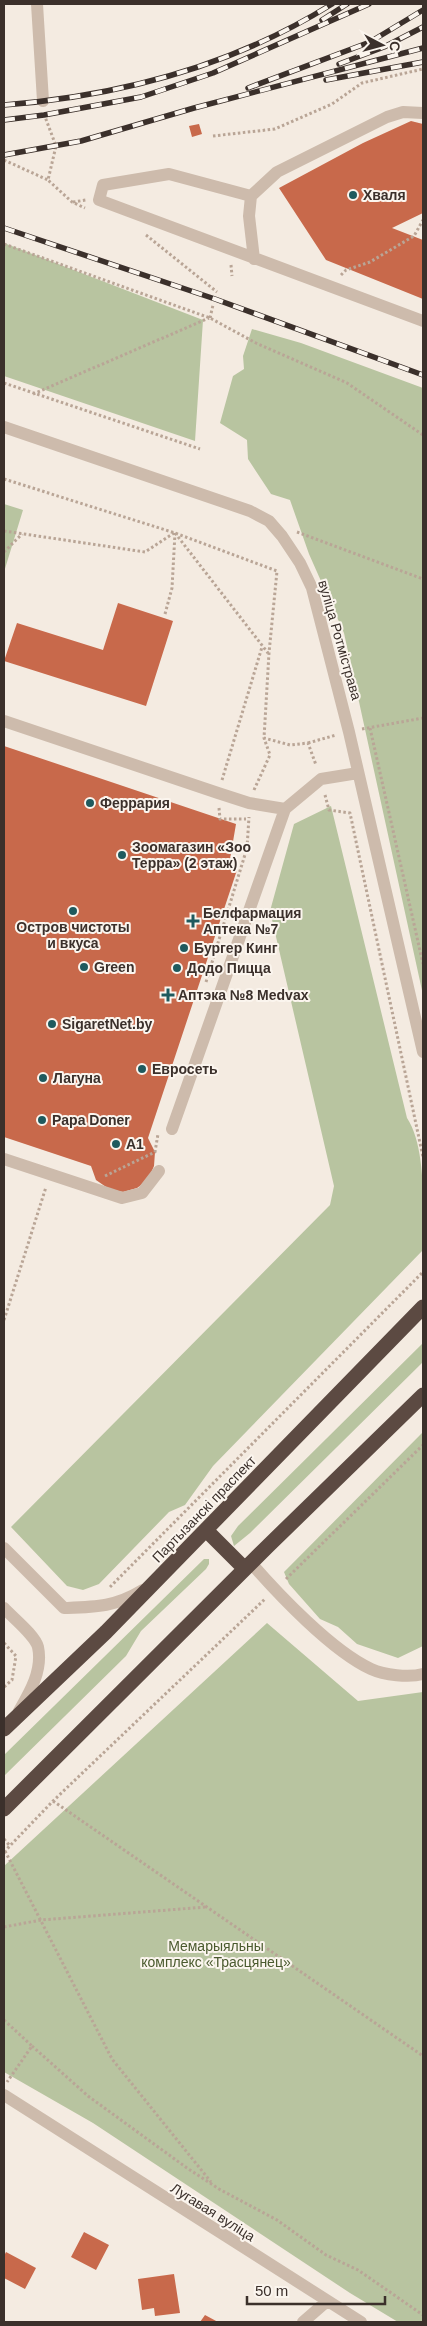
<svg xmlns="http://www.w3.org/2000/svg" width="427" height="2326" viewBox="0 0 427 2326" font-family="Arial,sans-serif">
<style>
.green{fill:#b8c4a0}
.building{fill:#c8694b}
.lines{fill:none;stroke-linecap:round;stroke-linejoin:round}
.path{stroke:#b9a596;stroke-width:3;stroke-dasharray:2.5 2.5;stroke-linecap:butt}
.minor{stroke:#cdbbac;stroke-width:12}
.highway{stroke:#5c4a42;stroke-width:15}
.rail-casing{stroke:#3b302b;stroke-width:5.5}
.rail{stroke:#fbf5ee;stroke-width:4;stroke-dasharray:11;stroke-linecap:butt}
.poi-dot{fill:#1f5a5e;stroke:#fbf5ee;stroke-width:2}
.labels{text-anchor:middle;dominant-baseline:central;stroke-width:4;stroke-linejoin:round;paint-order:stroke}
.poi-label{font-size:14px;font-weight:bold;fill:#3b302b;stroke:#fbf5ee;text-anchor:start}
.street-label{font-size:14px;fill:#3b302b;stroke:#fbf5ee}
.park-label{font-size:14px;fill:#4a5a2e;stroke:#fbf5ee}
</style>
<rect width="100%" height="100%" fill="#f4ebe1"/>
<path class="green" d="M4 243 203 320 195 441 4 376Z
M252 329 301 343 423 388V995L344 633 309 554 290 500 271 494 248 459 247 440 220 423 233 376 244 369 243 356Z
M4 504 23 510 4 572Z
M331 806 407 1118C427 1148 423 1212 423 1250L213 1466 185 1505 169 1512 99 1584 83 1590 67 1586 11 1527 330 1205 334 1186 270 911 294 824Z
M423 1343V1362L250 1533 234 1546 231 1536 238 1526Z
M423 1432V1646L398 1658 357 1644 338 1627 320 1619 289 1584 284 1572Z
M204 1559H209V1564L206 1569 141 1631 126 1656 4 1776V1755Z
M267 1623 358 1701 423 1692V2322H398L350 2293 93 2123 4 2072V1866Z"/>
<path class="building" d="M411 121 423 124V213L392 228 423 240V299L326 260 279 188 363 143Z
M199 124 202 134 192 137 189 126Z
M118 603 173 621 146 706 4 661 17 623 103 650Z
M4 746 236 824 229 865 238 867 148 1138 155 1152 154 1166 148 1180 137 1188 123 1192 109 1189 96 1180 91 1166 4 1137Z
M84 2232 109 2245 96 2270 71 2257Z
M6 2252 36 2268 25 2289 4 2278V2256Z
M174 2274 180 2313 155 2316 154 2308 142 2310 138 2279Z
M205 2315 218 2322H200Z"/>
<g class="lines">
<path class="path" d="M44 114 56 146 48 180 72 202 85 208
M213 136 275 129 332 104 362 83 423 69
M4 160 48 180
M73 202 86 200
M146 235 217 292
M4 244 210 318 256 343 347 383 423 435
M231 265 232 276
M341 275 346 270 370 262 414 236 423 220
M210 318 213 305
M4 383 200 449
M33 394 209 318
M4 479 175 533 277 571 269 653 264 738 290 745 308 743 316 765
M4 531 145 552 174 533
M297 532 423 579
M175 533 268 653
M4 552 22 534
M165 614 172 588 175 533
M370 728 423 964
M362 729 423 718
M308 743 336 735
M222 780 262 647
M254 790 270 755 264 738
M325 795 329 810 350 813 423 1157
M219 808 220 819H246
M206 982 247 848 249 817
M105 1176 155 1152 158 1134
M4 1320 46 1187
M286 1579 423 1445
M110 1587 423 1272
M4 1643 16 1656 12 1680 4 1687
M53 1801 423 2056
M4 1839 10 1846
M5 1851 112 2059 211 2182
M4 1852 53 1801 265 1599
M4 1927 41 1920 206 1907
M4 2020 32 2046 7 2082
M32 2046 88 2096 187 2168 219 2189 277 2220 326 2255 358 2270 423 2315"/>
<path class="minor" d="M37 4 43 101
M251 196 169 174 103 185 99 200 423 321
M254 259 249 216 251 196 277 172 387 117 403 112 423 113
M4 427 250 511 269 521 282 536 300 563 312 588 349 732 423 1052
M4 721 218 793 249 803 285 809
M172 1129 285 809 321 779 358 773
M4 1159 122 1198 142 1193 159 1171
M4 1548 64 1608C96 1607 115 1607 143 1590
M251 1563C279 1595 332 1651 371 1669 384 1675 409 1678 423 1674
M4 1608C12 1617 35 1635 38 1647 43 1670 30 1692 19 1711
M4 2095 361 2322
M303 2322 326 2302"/>
<path class="highway" d="M206 1530 245 1569
M4 1729 106 1632 423 1307
M4 1809 268 1546 423 1395"/>
<g class="rail-casing">
<path id="rail" d="M322 20 347 4
M339 64 384 47 423 27
M326 80 423 62
M248 88 370 42 423 10
M4 105C119 96 233 66 332 4
M4 120 44 115 141 97 213 73 369 4
M4 155 81 141 194 108 423 48
M4 228 215 299 423 375"/>
</g>
<use href="#rail" class="rail"/>
</g>
<g class="poi-dot">
<circle cx="353" cy="195" r="5"/>
<circle cx="90" cy="803" r="5"/>
<circle cx="122" cy="855" r="5"/>
<circle cx="73" cy="911" r="5"/>
<path d="M190.5 913.5h5v5h5v5h-5v5h-5v-5h-5v-5h5z"/>
<circle cx="184" cy="948" r="5"/>
<circle cx="84" cy="967" r="5"/>
<circle cx="177" cy="968" r="5"/>
<path d="M165.5 987.5h5v5h5v5h-5v5h-5v-5h-5v-5h5z"/>
<circle cx="52" cy="1024" r="5"/>
<circle cx="142" cy="1069" r="5"/>
<circle cx="43" cy="1078" r="5"/>
<circle cx="42" cy="1120" r="5"/>
<circle cx="116" cy="1144" r="5"/>
</g>
<g class="labels">
<g class="poi-label">
<text x="363" y="195">Хваля</text>
<text x="100" y="803">Феррария</text>
<text x="132" y="847">Зоомагазин «Зоо<tspan x="132" dy="16">Терра» (2 этаж)</tspan></text>
<text x="203" y="913">Белфармация<tspan x="203" dy="16">Аптека №7</tspan></text>
<text x="73" y="927" text-anchor="middle">Остров чистоты<tspan x="73" dy="16">и вкуса</tspan></text>
<text x="194" y="948">Бургер Кинг</text>
<text x="94" y="967">Green</text>
<text x="187" y="968">Додо Пицца</text>
<text x="178" y="995">Аптэка №8 Medvax</text>
<text x="62" y="1024">SigaretNet.by</text>
<text x="152" y="1069">Евросеть</text>
<text x="53" y="1078">Лагуна</text>
<text x="52" y="1120">Papa Doner</text>
<text x="126" y="1144">A1</text>
</g>
<g class="street-label">
<text transform="translate(340 640) rotate(74)">вуліца Ротмістрава</text>
<text transform="translate(204 1509) rotate(-46)">Партызанскі праспект</text>
<text transform="translate(213 2212) rotate(32)">Лугавая вуліца</text>
</g>
<g class="park-label">
<text x="216" y="1946">Мемарыяльны<tspan x="216" dy="16">комплекс «Трасцянец»</tspan></text>
</g>
</g>
<rect width="427" height="2326" fill="none" stroke="#3b302b" stroke-width="10"/>
<g transform="translate(382 45) rotate(96)" stroke="#fbf5ee" stroke-width="4" paint-order="stroke">
<path d="M0-4L9 19L0 12L-9 19Z" fill="#3b302b"/>
<text y="-8" font-size="14" font-weight="bold" text-anchor="middle" fill="#3b302b">С</text>
</g>
<path d="M247 2296v8h138v-8" fill="none" stroke="#3b302b" stroke-width="2.5"/>
<text x="255" y="2296" font-size="15" fill="#3b302b" stroke="#fbf5ee" stroke-width="4" paint-order="stroke">50 m</text>
</svg>
